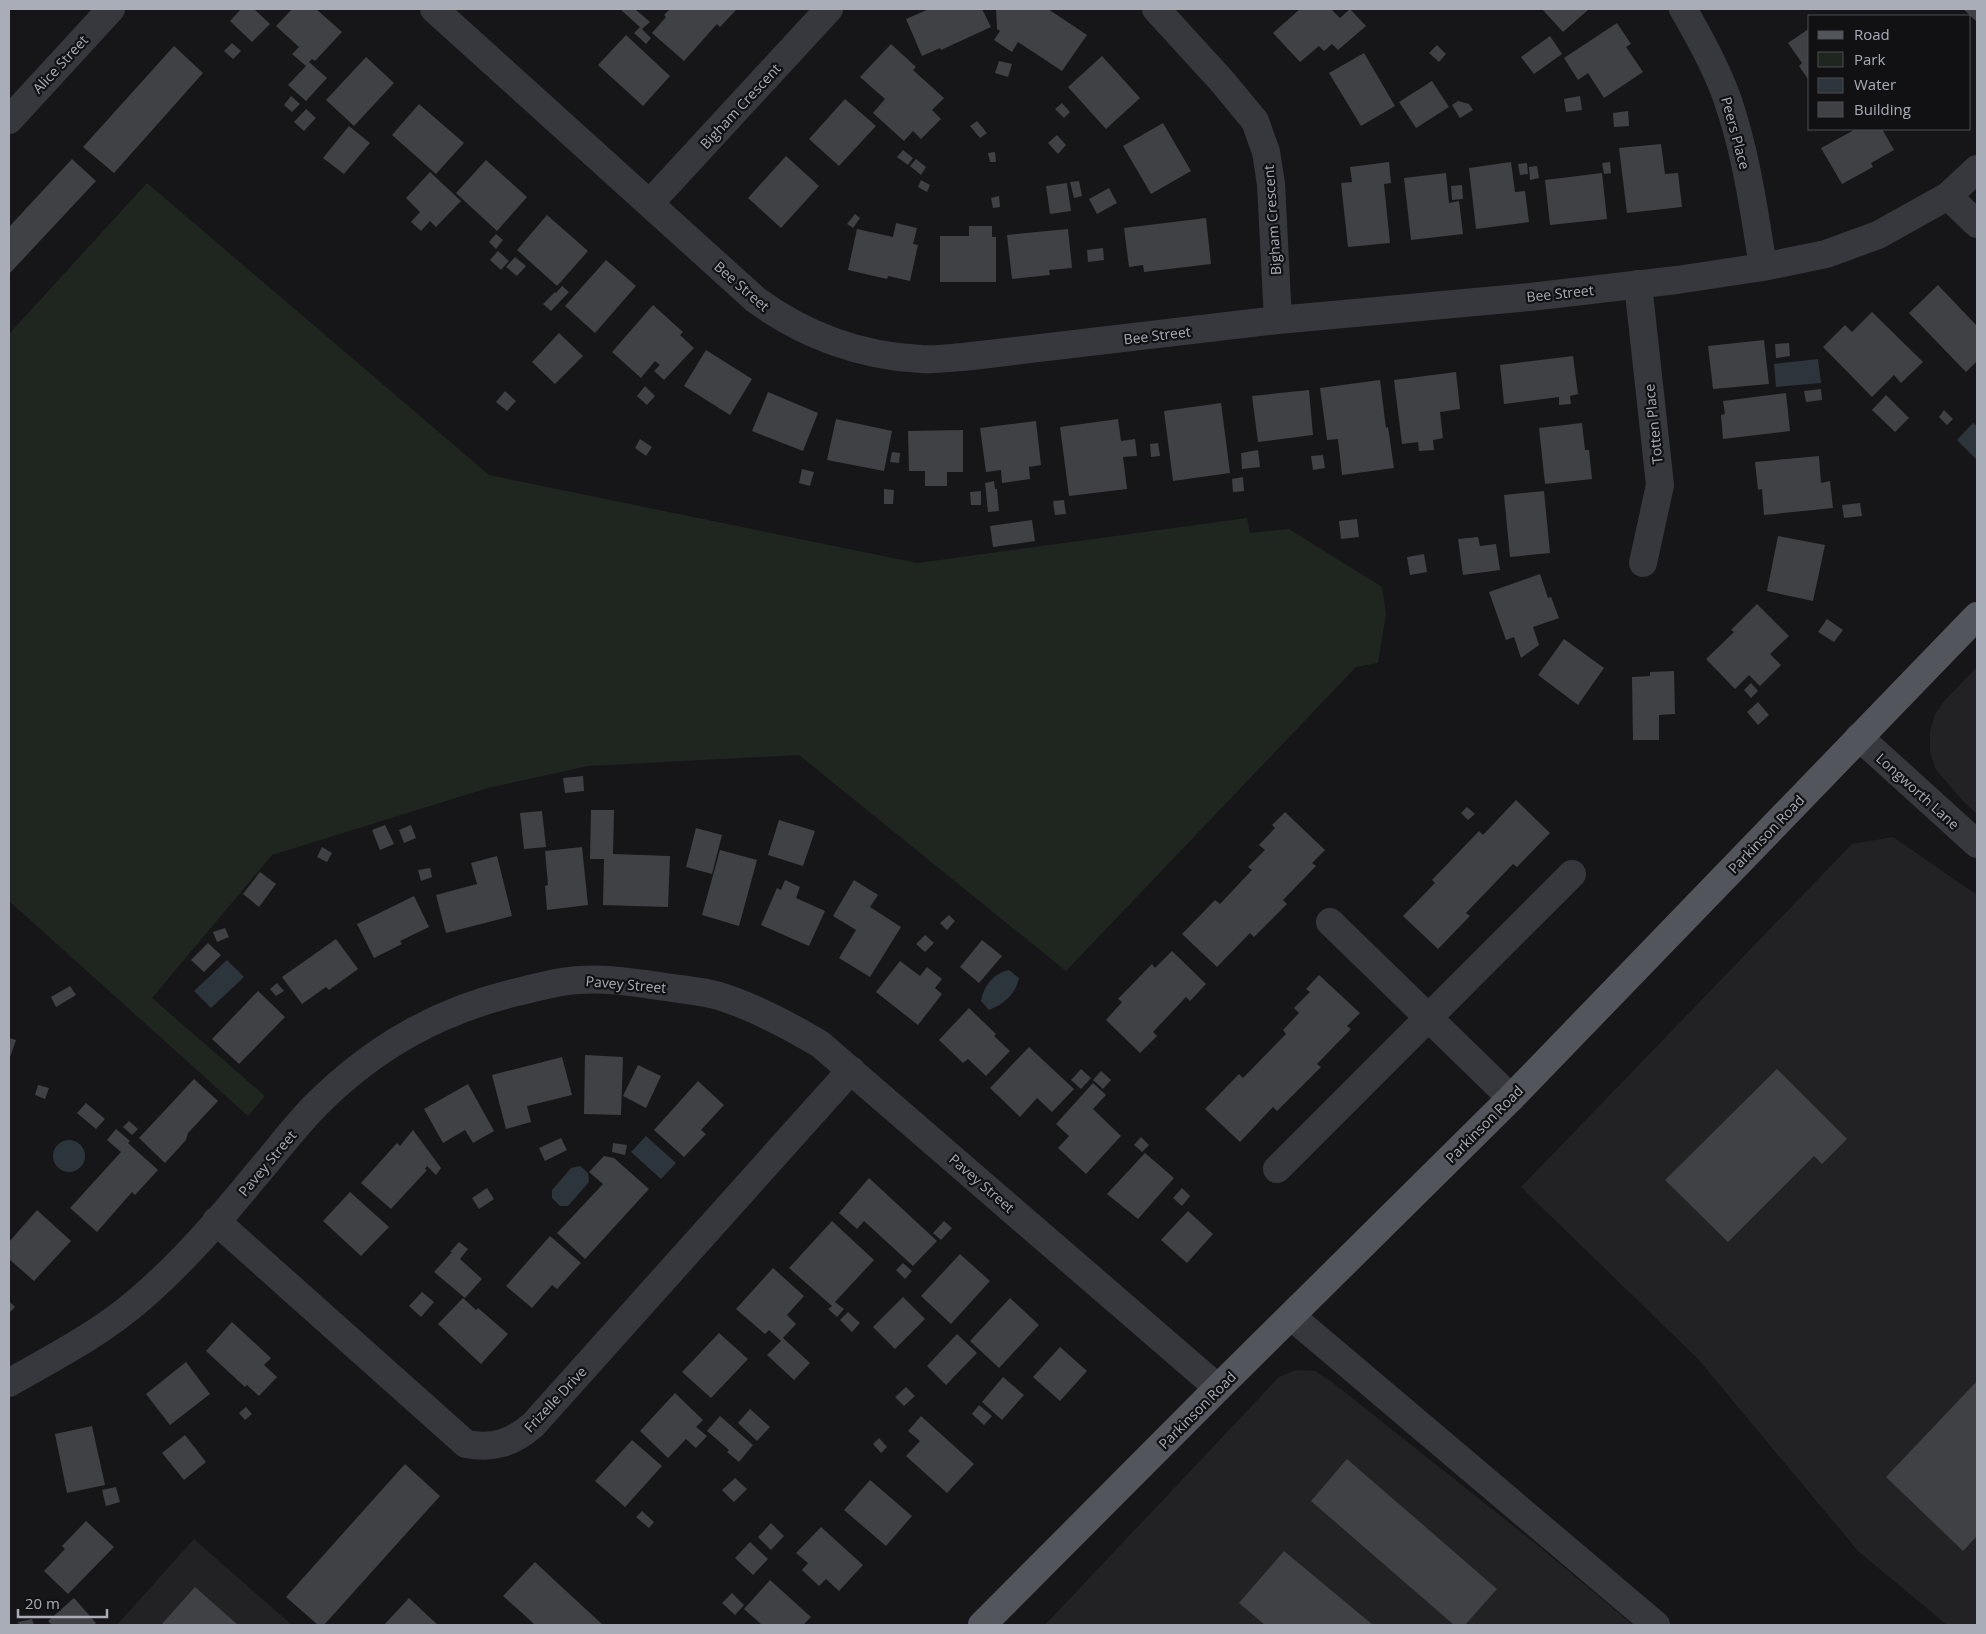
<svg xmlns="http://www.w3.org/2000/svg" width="1986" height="1634" viewBox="0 0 1986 1634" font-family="'Open Sans',sans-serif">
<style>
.built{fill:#222225}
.green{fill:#1e261f}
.water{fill:#2c353c}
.building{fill:#404145}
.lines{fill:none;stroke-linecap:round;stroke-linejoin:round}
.minor{stroke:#37383d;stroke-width:28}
.major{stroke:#53555c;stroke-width:28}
.labels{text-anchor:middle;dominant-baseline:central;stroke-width:4.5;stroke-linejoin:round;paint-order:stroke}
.street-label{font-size:14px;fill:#a8adb8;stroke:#111113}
</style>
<rect width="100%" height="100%" fill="#161618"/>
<path class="built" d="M1977 667V814L1965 803 1936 770 1930 752V731L1935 714 1946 699Z
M1893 837 1977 895V1625H1947L1858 1551 1698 1359 1521 1187 1852 844Z
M1296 1370 1315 1371 1332 1382 1536 1544 1633 1625H1045L1279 1377Z
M194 1539 292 1625H117Z"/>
<path class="green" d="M147 183 489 475 917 563 1247 518 1250 533 1289 529 1382 587 1386 614 1378 663 1356 667 1066 971 799 755 588 766 488 788 272 855 152 998 265 1096 248 1116 9 901V334Z"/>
<path class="water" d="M1818 359 1821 383 1776 387 1774 364Z
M1973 423 1977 426V460L1957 440Z
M227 960 244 977 211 1008 194 991Z
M1009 970 1019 978C1016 994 1004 1004 989 1010L981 1001C984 985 993 974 1009 970Z
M646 1136 676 1163 661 1179 631 1152Z
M53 1156a16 16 0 1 1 32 0a16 16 0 1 1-32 0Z
M580 1166 588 1173 589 1182 568 1206H560L552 1198V1190L571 1168Z"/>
<path class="building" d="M241 9H254L270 24 252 42 230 21Z
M292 9H316L342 32 315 61 312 59 309 62 327 78 306 101 288 85 306 66 292 54 299 47 276 26Z
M620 9H635L650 22 642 29 651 38 646 44 634 33 640 27Z
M670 9H737L720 27 717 24 684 61 652 33 666 17 664 15Z
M929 9H982L991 27 941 50 940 48 922 56 906 19Z
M996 9H1048L1087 35 1062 71 1018 42 1012 52 994 40 1000 31 997 29Z
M1300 9H1331L1340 18 1350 9 1366 26 1338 50 1332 44 1324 51 1319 46 1300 62 1273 33Z
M1542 9H1589L1563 32Z
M1963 9H1977V22Z
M1617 23 1631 44 1626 47 1643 72 1604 98 1588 73 1578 80 1564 58Z
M1810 28V82L1799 66 1802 63 1788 43Z
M626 35 670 76 643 106 598 65Z
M1550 36 1562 54 1534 74 1521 57Z
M232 43 241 51 233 59 224 51Z
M891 44 916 67 913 70 944 98 932 110 941 119 921 139 913 131 904 141 873 113 885 99 860 77Z
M1437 45 1446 54 1439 62 1429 53Z
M174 46 203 73 114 173 83 147Z
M1364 53 1395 106 1361 126 1329 73Z
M1102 56 1140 98 1106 129 1068 87Z
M366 57 394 83 354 126 326 100Z
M999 61 1012 64 1008 77 995 73Z
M1432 81 1449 107 1416 128 1399 102Z
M291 96 300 104 292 112 284 105Z
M1580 96 1582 110 1566 112 1564 99Z
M845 99 876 126 839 166 809 139Z
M1458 101 1469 104 1473 110 1460 118 1452 105Z
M1062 103 1070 112 1064 118 1055 109Z
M419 104 464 143 436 174 392 135Z
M306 109 316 118 304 131 294 122Z
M1628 111 1629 126 1614 127 1613 113Z
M977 121 987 133 980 138 970 126Z
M1163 123 1191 171 1151 194 1123 146Z
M349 126 370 143 344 174 323 158Z
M1856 129H1882L1894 150 1871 163 1873 167 1842 184 1821 148Z
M1057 135 1066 145 1058 154 1048 143Z
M1661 144 1665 174 1678 173 1682 207 1627 213 1619 148Z
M903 150 913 158 908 165 897 157Z
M995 152 996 162H990L988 153Z
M786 156 819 186 781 228 748 198Z
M72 159 96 181 9 274V227Z
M916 159 926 167 921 175 910 166Z
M486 160 527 197 497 231 456 193Z
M1389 162 1391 183 1384 184 1390 243 1348 247 1341 183 1352 182 1350 167Z
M1511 162 1515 192 1525 191 1529 222 1476 229 1469 168Z
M1610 162 1611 173 1604 174 1602 163Z
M1527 163 1528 174 1520 175 1518 164Z
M1537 166 1539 178 1530 180 1529 167Z
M430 172 461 201 436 227 430 221 421 231 411 222 420 212 406 198Z
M1446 173 1449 203 1459 201 1463 234 1411 240 1404 178Z
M1602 173 1607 219 1550 225 1545 180Z
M921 180 930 185 927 192 918 187Z
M1079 181 1082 196 1074 198 1070 182Z
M1067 183 1071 211 1050 214 1046 186Z
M1462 185 1463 199 1452 200 1451 186Z
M1109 188 1117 203 1097 214 1089 199Z
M999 196 1000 207 993 208 991 198Z
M855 214 860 218 853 228 847 224Z
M547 215 588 251 557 286 517 250Z
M1206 218 1211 264 1144 272 1143 265 1129 267 1124 228Z
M896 223 917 228 913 244 918 245 910 281 888 276 887 279 848 270 857 229 893 237Z
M969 226H992V237H996V282H940V236H969Z
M1068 229 1072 268 1049 270 1050 275 1012 279 1007 235Z
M496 234 503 240 496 249 489 242Z
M1103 248 1104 260 1088 262 1087 250Z
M498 251 509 261 501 270 490 260Z
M515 257 526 266 517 276 506 267Z
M606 260 636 286 595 333 565 306Z
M1938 285 1977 326V361L1966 372 1909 313Z
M562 286 569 292 551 311 543 304 555 292 556 293Z
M653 305 683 332 680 335 694 348 664 380 654 371 660 365 655 361 641 378 612 352Z
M1872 312 1923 362 1901 383 1894 375 1872 397 1823 347 1845 325 1852 332Z
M559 333 583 356 555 384 532 362Z
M1764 340 1769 384 1713 389 1708 346Z
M1789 343 1790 356 1776 358 1775 344Z
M706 350 752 379 730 415 684 386Z
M1573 356 1578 394 1570 396 1571 404 1559 405V397L1504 404 1500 365Z
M1456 372 1460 409 1440 412 1443 438 1433 440 1434 450 1419 451 1418 442 1402 444 1394 380Z
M1380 380 1386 428 1388 427 1394 468 1342 475 1338 439 1327 440 1320 388Z
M645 386 655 396 647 405 637 396Z
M1821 389 1822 400 1806 402 1804 391Z
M1309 390 1313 435 1258 442 1252 396Z
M505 391 516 401 507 411 496 402Z
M768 392 818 413 803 451 752 431Z
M1786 393 1790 431 1723 439 1721 415 1725 414 1723 401Z
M1886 395 1909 418 1895 432 1872 410Z
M1221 403 1230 473 1173 481 1164 411Z
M1944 410 1953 419 1947 425 1939 417Z
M836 419 892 431 884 471 827 460Z
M1118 419 1121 441 1135 439 1137 456 1123 457 1127 489 1069 496 1060 427Z
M1036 421 1041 465 1029 467 1030 479 1002 483 1001 470 986 472 980 428Z
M1582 423 1585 450H1589L1592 479 1545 484 1539 428Z
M963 430V472H947V486H925V471H909L908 431Z
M640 439 652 447 646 456 635 448Z
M1158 443 1160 456 1151 457 1150 444Z
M1258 450 1260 467 1242 469 1241 453Z
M892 452 900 453 899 463 890 462Z
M1323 455 1325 468 1313 470 1311 456Z
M1819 456 1821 483 1830 481 1833 508 1764 515 1762 489 1758 490 1755 462Z
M802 469 814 472 810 486 799 483Z
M1243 477 1244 491 1233 492 1232 479Z
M994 481 995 489H997L999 511 988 512 985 483Z
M884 489 894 490 893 504H884Z
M981 491V505H971L970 492Z
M1544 491 1550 553 1510 557 1504 495Z
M1064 500 1066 514 1055 515 1053 501Z
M1860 503 1862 516 1844 518 1842 505Z
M1357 519 1359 537 1341 539 1339 521Z
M1032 520 1035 541 993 547 990 526Z
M1778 536 1825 545 1813 601 1767 591Z
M1478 537 1480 546 1496 544 1500 570 1463 575 1458 539Z
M1424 554 1427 572 1410 575 1407 557Z
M1540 574 1548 598 1551 597 1559 618 1533 627 1539 645 1521 658 1514 637 1506 640 1489 592Z
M1757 604 1789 636 1770 654 1781 665 1760 686 1749 675 1735 689 1706 659 1734 632 1731 630Z
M1827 619 1843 630 1834 642 1818 632Z
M1564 639 1604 668 1578 705 1538 675Z
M1674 671 1675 714 1659 715V740H1633L1632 677 1650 676V672Z
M1751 683 1758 691 1751 698 1744 690Z
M1758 702 1769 715 1758 725 1747 712Z
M583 776 584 791 565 793 563 778Z
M1516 800 1550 833 1517 867 1513 864 1466 913 1470 916 1438 949 1403 916 1435 883 1432 880 1479 831 1483 835Z
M1467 807 1475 814 1468 820 1461 813Z
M591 810H614L613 854 670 856 668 907 603 905 604 859H590Z
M542 811 546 847 524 849 520 813Z
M1285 812 1325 850 1312 863 1316 866 1283 900 1287 904 1254 937 1250 933 1217 967 1182 934 1215 900 1220 904 1252 870 1248 867 1265 850 1259 845 1275 828 1272 825Z
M779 820 815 831 803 866 768 855Z
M385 825 394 844 380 850 372 830Z
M411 825 416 838 404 843 399 830Z
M696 828 722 835 712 874 686 867Z
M322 847 332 853 327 862 317 857Z
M582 847 588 905 547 910 545 886 548 885 545 851Z
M720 850 757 860 739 926 702 915Z
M497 856 512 916 446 933 436 895 477 884 471 863Z
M430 868 432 877 421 881 418 870Z
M260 872 276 884 259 907 243 894Z
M785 880 800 887 796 898 825 911 809 946 761 925 777 888 781 890Z
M854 880 878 895 870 907 901 927 870 977 839 958 856 930 833 916Z
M414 896 429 927 400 941 402 944 374 958 357 924Z
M949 915 955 921 947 930 940 923Z
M225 928 229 937 217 942 213 932Z
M925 935 934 943 925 952 916 944Z
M336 939 358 969 329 990 326 987 302 1004 282 977Z
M982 940 1002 956 979 983 960 967Z
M208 943 221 955 204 972 191 960Z
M1172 951 1206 984 1190 1001 1186 997 1170 1014 1153 1032 1157 1036 1140 1053 1106 1020 1122 1002 1118 999 1152 964 1155 968Z
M900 961 920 976 927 967 942 979 935 988 942 994 918 1025 876 992Z
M1319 975 1360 1013 1347 1026 1351 1029 1317 1064 1321 1067 1277 1111 1273 1107 1240 1142 1205 1109 1239 1074 1243 1078 1286 1034 1283 1030 1299 1013 1294 1008 1310 992 1306 989Z
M277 983 284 991 276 996 270 989Z
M70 986 76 995 56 1007 51 997Z
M258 991 285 1017 239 1064 212 1039Z
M969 1008 996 1034 994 1036 1010 1051 986 1076 968 1059 963 1063 939 1040Z
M9 1038 16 1040 9 1060Z
M1029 1047 1074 1089 1052 1112 1037 1098 1020 1117 990 1088Z
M585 1055 623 1057 621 1115 584 1114Z
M562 1057 572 1095 527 1106 531 1122 506 1129 492 1075Z
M638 1065 661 1076 646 1108 623 1096Z
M1081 1069 1091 1078 1081 1089 1071 1080Z
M1777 1069 1847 1139 1822 1164 1814 1156 1728 1242 1665 1180Z
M1101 1071 1111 1080 1103 1089 1093 1080Z
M194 1079 218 1101 188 1133 186 1140 165 1163 139 1138Z
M698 1081 724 1105 701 1130 706 1134 684 1157 654 1130Z
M1093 1083 1106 1095 1093 1109 1121 1136 1086 1174 1058 1148 1069 1136 1056 1124Z
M468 1084 494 1131 473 1143 465 1130 443 1143 424 1109Z
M38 1085 49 1088 45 1099 35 1095Z
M86 1103 105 1119 96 1129 77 1113Z
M129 1121 138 1129 132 1135 123 1127Z
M116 1129 130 1141 128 1143 158 1170 135 1195 132 1192 97 1232 70 1208 121 1152 107 1140Z
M413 1130 441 1168 436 1175 427 1166 425 1169 427 1170 391 1209 361 1183 397 1143 400 1146Z
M1141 1137 1149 1145 1142 1152 1134 1145Z
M561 1138 567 1150 545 1161 539 1148Z
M613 1143 627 1145 625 1155 612 1152Z
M1145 1153 1174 1178 1138 1219 1107 1194Z
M604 1156 614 1158 649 1189 585 1259 557 1233 603 1184 589 1172Z
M869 1178 937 1241 913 1266 864 1221 857 1229 839 1213Z
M487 1188 494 1199 479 1209 472 1198Z
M1182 1188 1190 1196 1182 1206 1173 1198Z
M350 1192 389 1227 361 1256 323 1221Z
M37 1210 71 1241 34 1281 9 1259V1242Z
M1188 1211 1213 1234 1187 1263 1161 1240Z
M832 1221 874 1260 835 1302 844 1309 837 1317 828 1309 832 1306 789 1268Z
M944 1221 952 1228 941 1240 933 1233Z
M550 1236 581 1263 557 1289 552 1285 532 1308 506 1286Z
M459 1242 468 1249 460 1259 482 1279 465 1298 434 1272 452 1252H450Z
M960 1254 990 1281 951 1324 921 1296Z
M903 1263 912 1271 905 1279 896 1270Z
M773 1268 804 1296 787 1315 796 1324 783 1338 810 1363 794 1380 767 1355 781 1341 769 1330 765 1334 736 1309Z
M422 1292 434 1302 421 1317 409 1306Z
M903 1297 925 1319 895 1349 873 1327Z
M463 1298 476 1310 478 1308 508 1334 481 1364 438 1324Z
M1010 1298 1039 1325 999 1368 970 1341Z
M9 1301 15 1307 9 1313Z
M848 1312 860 1323 852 1332 840 1320Z
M232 1322 271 1358 264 1365 277 1377 259 1396 247 1385 245 1387 206 1351Z
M719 1333 748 1359 711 1398 682 1372Z
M957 1334 977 1353 946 1385 927 1366Z
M1060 1347 1087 1371 1060 1401 1033 1377Z
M186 1362 210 1394 170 1425 146 1394Z
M1003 1377 1024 1395 1002 1420 982 1402Z
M1977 1381V1536L1963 1551 1886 1477Z
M906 1387 915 1396 904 1406 895 1397Z
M675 1393 703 1420 696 1427 707 1436 696 1448 686 1439 668 1458 640 1431Z
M979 1405 992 1416 984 1425 972 1414Z
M246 1407 252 1414 245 1420 239 1413Z
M750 1409 770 1427 757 1441 738 1423Z
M720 1416 753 1445 739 1462 727 1452 729 1450 707 1431Z
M921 1416 974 1464 947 1493 906 1456 920 1441 908 1431Z
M92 1426 105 1485 67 1493 55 1434Z
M185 1435 206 1462 184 1480 162 1453Z
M879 1438 887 1447 881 1453 873 1444Z
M632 1440 662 1466 625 1507 595 1481Z
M1347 1459 1497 1589 1465 1625H1454L1311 1501Z
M405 1464 440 1496 324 1625H318L286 1597Z
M735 1478 747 1489 734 1502 722 1490Z
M870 1480 912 1516 886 1546 844 1510Z
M116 1487 120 1502 106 1506 102 1490Z
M642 1511 654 1522 649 1528 636 1517Z
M86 1521 114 1547 68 1594 44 1571 65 1549 62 1546Z
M771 1523 784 1536 771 1550 758 1537Z
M821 1527 863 1565 839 1591 826 1579 819 1586 802 1570 808 1563 796 1553Z
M750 1542 768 1559 753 1575 735 1558Z
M1284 1551 1373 1625H1265L1239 1603Z
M535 1562 552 1578 603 1625H535L521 1612 503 1596Z
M770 1580 811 1617 803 1625H762L744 1609Z
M195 1587 238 1625H161Z
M732 1593 744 1605 735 1615 722 1603Z
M74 1598 96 1623 94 1625H52L48 1621Z
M409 1598 427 1615 438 1625H384Z
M32 1619 34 1625H19L18 1622Z"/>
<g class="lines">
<path class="minor" d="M434 9 756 300C804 335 861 356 921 359 935 360 949 358 963 357L1278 320 1530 297 1677 280 1763 267 1826 254 1878 235 1948 196 1977 169
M1156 9 1221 80 1255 121 1266 152 1271 184 1278 320
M1683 9C1700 38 1716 67 1727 98 1746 152 1754 210 1763 267
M9 120 111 9
M1948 196 1977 224
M650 203 829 9
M1638 284 1660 485 1643 563
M1859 737 1977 844
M1330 922 1511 1098
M1277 1169 1572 874
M216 1221 466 1444C493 1449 512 1443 533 1425L851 1070
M1291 1316 1656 1625
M9 1383C54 1357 100 1334 140 1299 183 1262 220 1219 256 1175 276 1152 295 1126 316 1105 374 1047 438 1011 517 992 538 987 558 981 579 980 608 978 638 983 666 987 684 990 702 991 719 996 755 1007 788 1025 820 1044L1218 1388"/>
<path class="major" d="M982 1625 1218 1388 1511 1098 1977 616"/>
</g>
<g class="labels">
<g class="street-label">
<text transform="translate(60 64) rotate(-47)">Alice Street</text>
<text transform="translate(740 106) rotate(-47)">Bigham Crescent</text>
<text transform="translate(1736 133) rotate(75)">Peers Place</text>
<text transform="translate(1272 220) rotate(-94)">Bigham Crescent</text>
<text transform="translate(742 286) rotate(41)">Bee Street</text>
<text transform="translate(1560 293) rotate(-6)">Bee Street</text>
<text transform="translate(1157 335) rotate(-7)">Bee Street</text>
<text transform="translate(1653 424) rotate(-96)">Totten Place</text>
<text transform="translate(1918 791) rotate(42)">Longworth Lane</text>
<text transform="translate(1766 834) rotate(-46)">Parkinson Road</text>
<text transform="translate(626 984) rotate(5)">Pavey Street</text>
<text transform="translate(1484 1124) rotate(-45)">Parkinson Road</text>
<text transform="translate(267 1163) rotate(-50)">Pavey Street</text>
<text transform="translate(982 1183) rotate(41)">Pavey Street</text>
<text transform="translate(555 1399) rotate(-47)">Frizelle Drive</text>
<text transform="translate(1197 1410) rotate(-45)">Parkinson Road</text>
</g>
</g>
<rect width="1986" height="1634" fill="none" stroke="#a8adb8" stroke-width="20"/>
<rect x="1808" y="15" width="162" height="115" fill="#111113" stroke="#4d4f55"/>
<rect x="1818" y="31" width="25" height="8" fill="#53555c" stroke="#4d4f55"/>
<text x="1854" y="40" font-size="15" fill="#a8adb8">Road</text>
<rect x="1818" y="52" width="25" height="15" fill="#1e261f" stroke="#4d4f55"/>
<text x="1854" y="65" font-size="15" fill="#a8adb8">Park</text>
<rect x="1818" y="78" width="25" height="15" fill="#2c353c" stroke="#4d4f55"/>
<text x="1854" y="90" font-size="15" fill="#a8adb8">Water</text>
<rect x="1818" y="102" width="25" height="15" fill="#404145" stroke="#4d4f55"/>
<text x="1854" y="115" font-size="15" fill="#a8adb8">Building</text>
<path d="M18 1609v8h89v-8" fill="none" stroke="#a8adb8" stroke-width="2.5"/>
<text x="25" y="1609" font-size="15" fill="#a8adb8" stroke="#111113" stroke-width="4" paint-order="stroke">20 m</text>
</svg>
